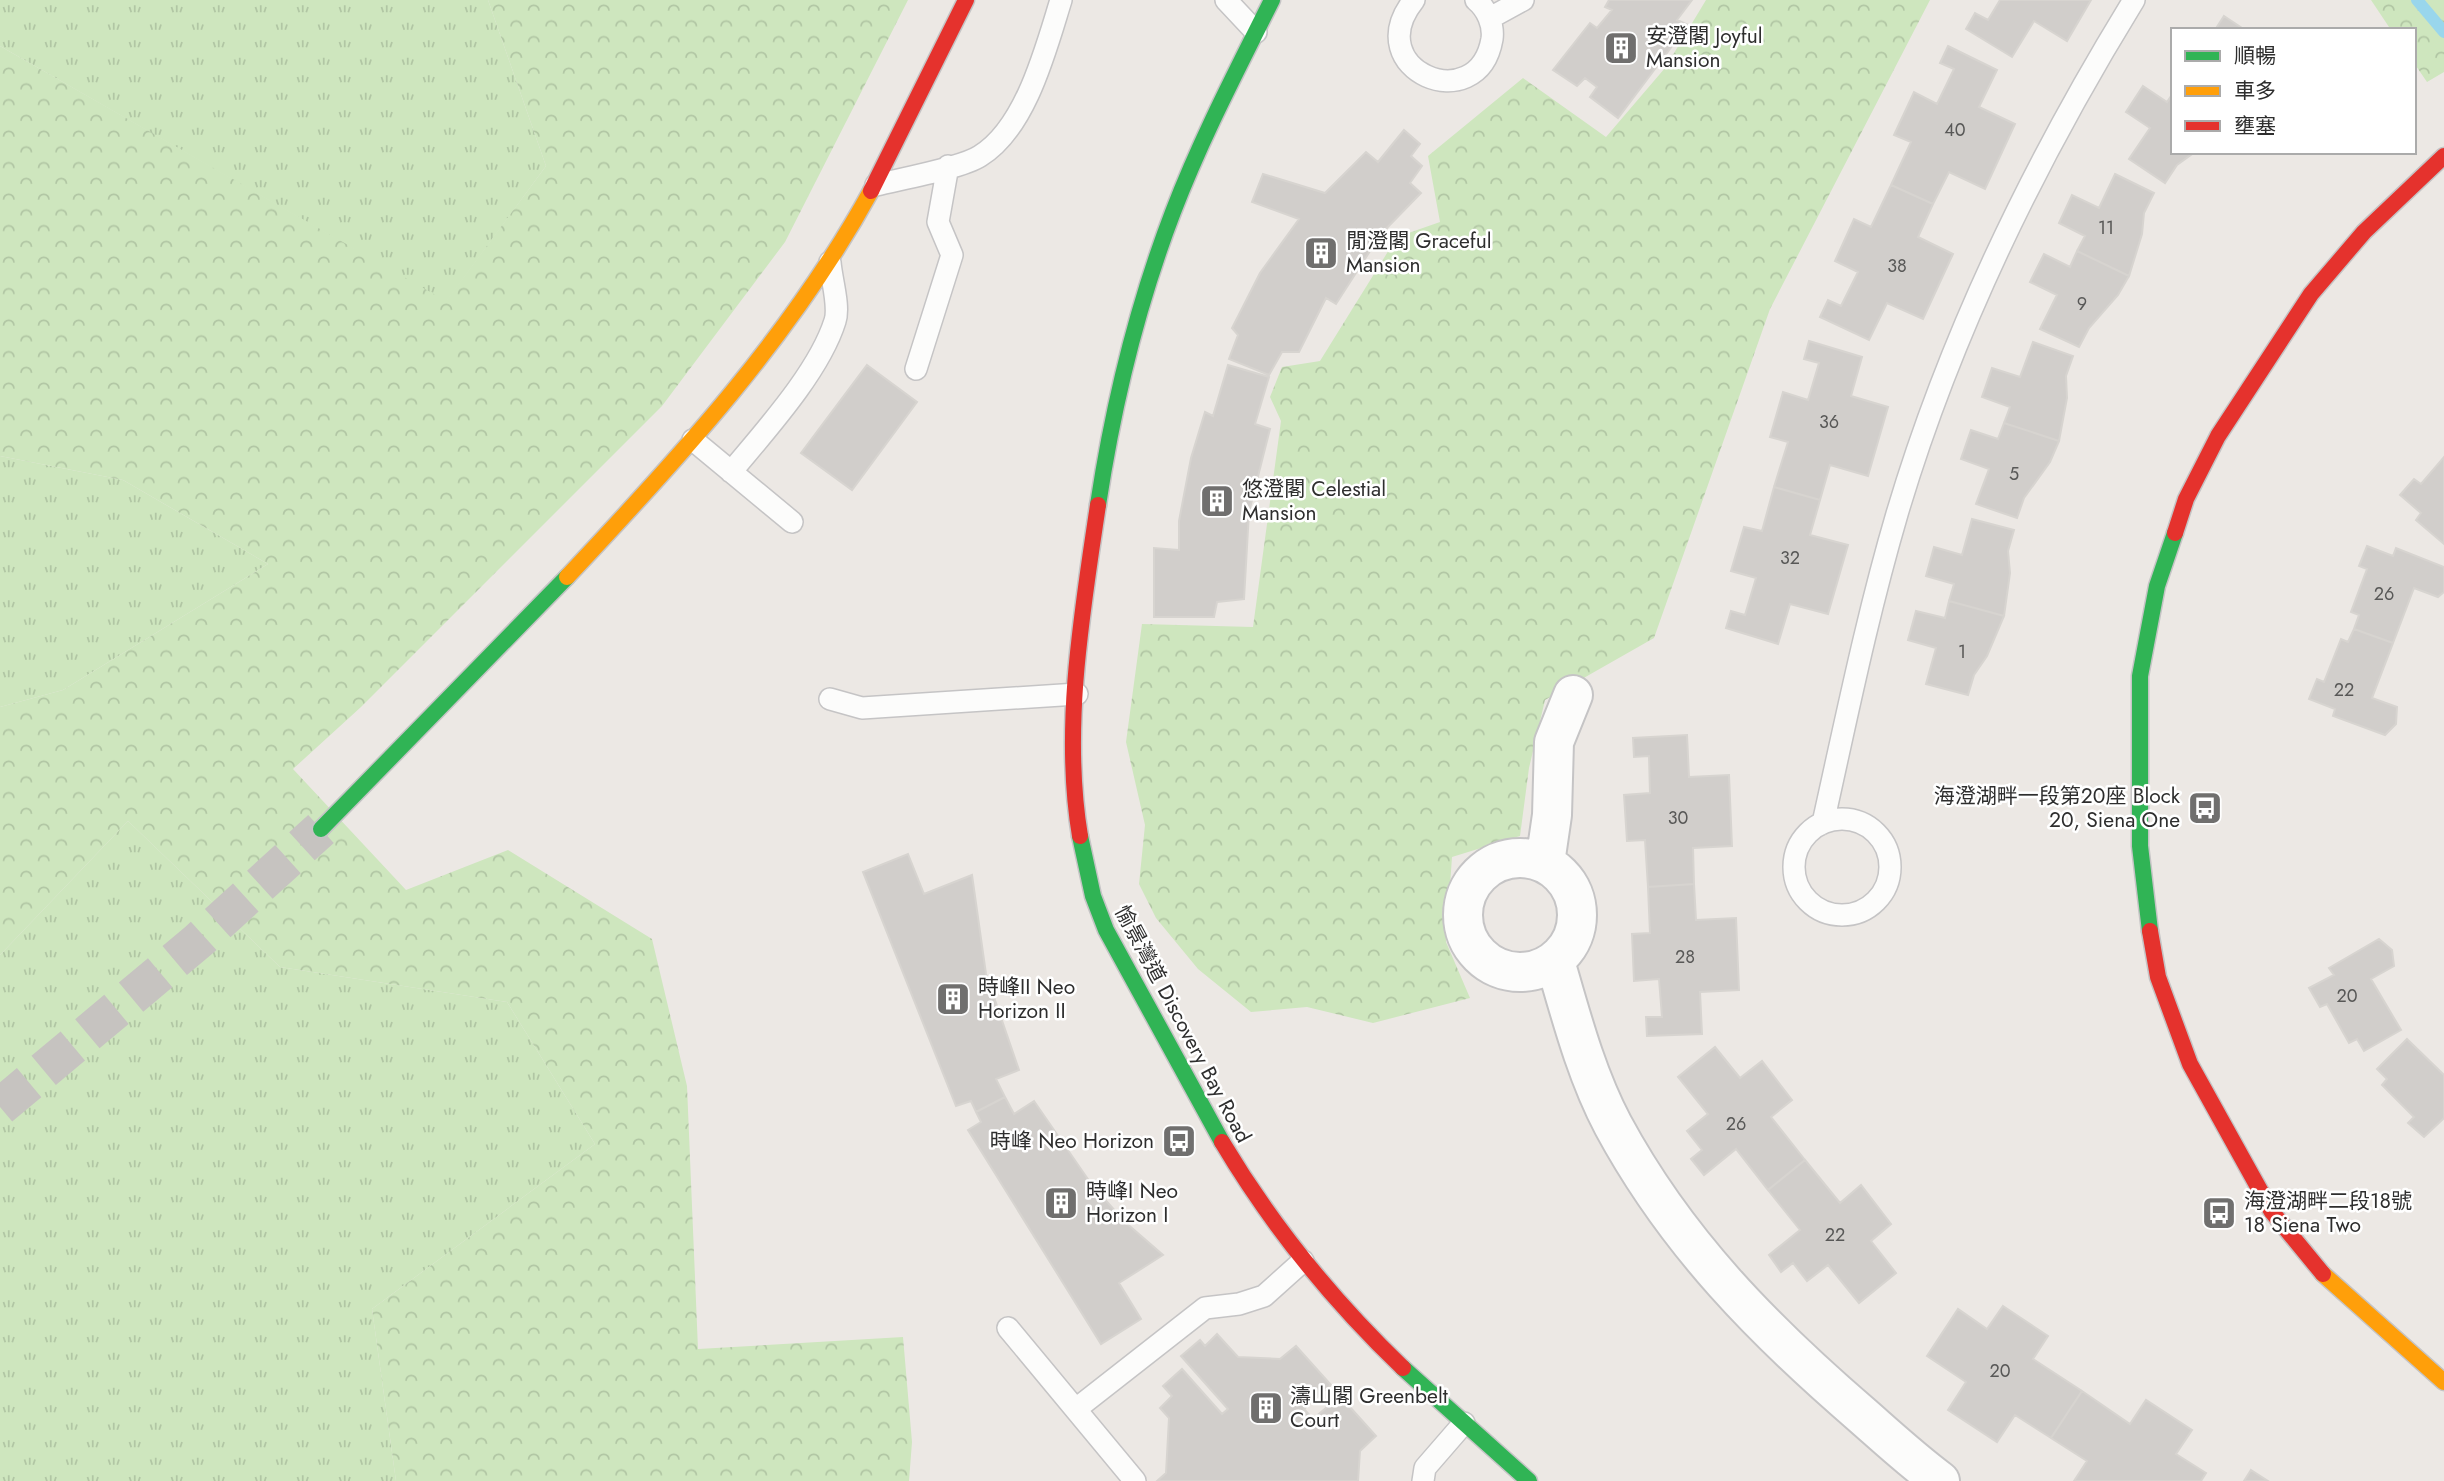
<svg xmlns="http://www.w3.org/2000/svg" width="2444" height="1481" viewBox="0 0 2444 1481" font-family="Jost,'Noto Sans TC',sans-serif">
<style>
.grass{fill:url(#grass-tufts)}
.forest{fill:url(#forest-crowns)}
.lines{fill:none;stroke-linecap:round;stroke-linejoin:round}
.stream{stroke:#99d6ec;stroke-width:12}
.building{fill:#d1cecb;stroke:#d7d4d0;stroke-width:2}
.secondary-tunnel{stroke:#c6c3c0;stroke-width:38;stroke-dasharray:38 19;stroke-linecap:butt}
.lane-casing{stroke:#c5c4c5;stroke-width:24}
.street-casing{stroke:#c5c4c5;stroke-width:42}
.fast-casing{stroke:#c5c4c5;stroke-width:19}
.slow-casing{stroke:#c5c4c5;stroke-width:19}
.jam-casing{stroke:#c5c4c5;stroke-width:19}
.lane{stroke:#fcfcfb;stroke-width:21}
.street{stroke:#fcfcfb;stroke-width:38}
.fast{stroke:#30b455;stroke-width:16}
.slow{stroke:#ff9f0a;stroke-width:16}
.jam{stroke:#e5322d;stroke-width:16}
.labels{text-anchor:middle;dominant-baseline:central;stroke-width:5;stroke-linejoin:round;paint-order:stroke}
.number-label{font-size:18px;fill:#585857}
.poi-label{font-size:21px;fill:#2e2e2e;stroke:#fff;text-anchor:start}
.street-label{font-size:21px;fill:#2e2e2e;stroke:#fff}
</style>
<defs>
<pattern id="grass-tufts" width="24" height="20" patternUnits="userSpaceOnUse" patternTransform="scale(1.75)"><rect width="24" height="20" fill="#cee6be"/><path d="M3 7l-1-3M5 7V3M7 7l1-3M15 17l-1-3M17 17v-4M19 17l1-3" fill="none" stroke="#b1c6a4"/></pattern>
<pattern id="forest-crowns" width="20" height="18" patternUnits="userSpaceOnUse" patternTransform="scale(1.75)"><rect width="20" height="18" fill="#cee6be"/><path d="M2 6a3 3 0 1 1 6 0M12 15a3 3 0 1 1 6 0" fill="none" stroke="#b1c6a4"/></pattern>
</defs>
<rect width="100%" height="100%" fill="#ece8e4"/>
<path class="grass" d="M0 0H488L546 166 446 302 0 46Z
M0 456 123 480 268 564 63 690 0 707Z
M128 821 280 967 507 1002 595 1144 372 1309 396 1481H0V955Z"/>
<path class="forest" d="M488 0H908L785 242 662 406 361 707 293 769 406 890 508 850 652 939 687 1086 698 1349 903 1337 912 1442 909 1481H396L372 1309 595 1144 507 1002 280 967 128 821 0 955V707L63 690 268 564 123 480 0 456V46L446 301 546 166Z
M1706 0H1930L1770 309 1654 638 1545 700 1529 768 1520 836 1452 857 1446 942 1470 998 1373 1023 1307 1007 1251 1012 1198 969 1156 918 1139 884 1145 825 1126 742 1142 624 1253 627 1281 421 1270 397 1282 367 1320 361 1397 237 1440 222 1428 156 1523 78 1606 137 1665 68Z
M2371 0H2444V72L2427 82 2414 63V30H2391Z"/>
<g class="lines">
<path class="stream" d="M2417 0 2444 32"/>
</g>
<path class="building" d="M1609 0H1692L1677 20 1688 25 1618 118 1590 97 1597 87 1585 78 1577 86 1553 70 1590 23 1597 28 1612 10 1605 7Z
M2000 0H2091L2067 41 2034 21 2012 57 1966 29 1975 13 1988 20Z
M2224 16 2245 30H2215Z
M1948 46 1997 70 1979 107 2015 124 1985 189 1949 172 1933 204 1891 185 1911 142 1894 135 1914 92 1937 104 1954 69 1940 63Z
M2143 86 2167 102 2173 93V152H2195L2177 165 2165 183 2129 159 2150 128 2126 112Z
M1404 130 1420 144 1411 156 1422 166 1410 183 1421 193 1381 234 1336 304 1326 298 1299 352H1282L1269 375 1229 359 1238 335 1232 328 1260 273 1299 219 1252 202 1263 174 1325 193 1366 152 1378 162Z
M2115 174 2154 193 2144 213 2142 234 2129 276 2077 251 2085 236 2059 223 2072 195 2099 208Z
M1891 185 1933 204 1918 237 1953 254 1923 319 1887 303 1869 340 1820 317 1828 300 1841 306 1858 272 1835 261 1854 219 1871 227Z
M2077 251 2129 276 2118 295 2089 328 2079 347 2040 329 2057 295 2030 282 2044 254 2070 267Z
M1809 341 1862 357 1851 396 1888 407 1868 476 1830 465 1820 500 1774 487 1788 442 1770 437 1783 392 1808 400 1819 363 1804 359Z
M2033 342 2073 356 2066 376 2067 398 2059 441 2004 423 2010 407 1982 397 1992 368 2020 377Z
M867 365 917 402 852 490 801 453Z
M1228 365 1269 377 1255 424 1270 429 1249 512 1244 599 1217 602 1214 617H1154V548L1179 550V521L1191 458 1205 412 1213 416Z
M2004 423 2059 441 2050 462 2024 498 2017 518 1976 504 1989 469 1961 459 1971 430 1998 439Z
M2444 457V544L2416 520 2421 513 2400 495 2414 479 2421 484Z
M1774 487 1820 500 1810 535 1848 545 1828 614 1790 604 1778 644 1726 628 1731 611 1745 615 1756 578 1731 571 1744 527 1762 531Z
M1972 519 2014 530 2008 551 2010 573 2004 616 1949 601 1954 584 1926 576 1934 547 1962 555Z
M2367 546 2393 556 2396 548 2444 567V592L2438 597 2414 588 2393 643 2354 629 2359 615 2351 612 2367 569 2359 566Z
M1949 601 2004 616 1987 656 1974 675 1968 695 1926 684 1936 648 1908 640 1916 611 1945 618Z
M2354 629 2393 643 2372 698 2397 707 2396 724 2385 735 2333 716 2335 709 2309 699 2317 679 2324 682 2341 639 2348 642Z
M1687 735 1689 777 1729 775 1732 846 1693 848 1694 884 1648 887 1645 840 1627 841 1624 795 1650 793 1649 756 1634 757 1633 738Z
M908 854 924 894 972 875 986 974 1019 1070 996 1079 1005 1097 976 1112 971 1101 956 1106 863 872Z
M1694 884 1696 920 1736 918 1739 990 1700 992 1702 1034 1647 1036 1646 1017H1662L1659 979 1634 981 1632 934 1650 933 1648 887Z
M2379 939 2392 950 2394 966 2371 979 2401 1030 2364 1051 2357 1039 2349 1043 2327 1004 2320 1007 2309 988 2334 975 2329 968Z
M2407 1039 2444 1075V1118L2424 1137 2408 1123 2414 1117 2382 1085 2387 1079 2377 1069Z
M1715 1047 1740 1078 1762 1061 1792 1100 1771 1117 1805 1160 1768 1190 1736 1149 1704 1175 1691 1159 1702 1150 1687 1131 1708 1114 1678 1077Z
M1005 1097 1014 1114 1034 1101 1092 1185 1125 1222 1163 1255 1119 1283 1141 1319 1101 1344 968 1130 981 1122 976 1112Z
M1805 1160 1840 1203 1861 1185 1891 1224 1871 1241 1896 1273 1859 1303 1828 1265 1807 1281 1793 1263 1781 1272 1769 1255 1800 1230 1768 1190Z
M2003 1306 2048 1336 2033 1359 2082 1391 2051 1438 2015 1415 1997 1442 1948 1410 1966 1382 1927 1356 1958 1309 1987 1329Z
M1217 1334 1238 1357 1280 1359 1296 1346 1331 1385 1304 1409 1313 1419 1340 1396 1376 1436 1360 1451 1358 1481H1157L1166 1473 1169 1418 1160 1408 1172 1396 1163 1386 1182 1369 1222 1414 1228 1409 1181 1356 1200 1340 1205 1346Z
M2082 1391 2130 1424 2146 1400 2192 1430 2176 1454 2206 1473 2201 1481H2074L2087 1461 2051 1438Z
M2251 1470 2268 1481H2244Z"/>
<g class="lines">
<path class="secondary-tunnel" d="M0 1107 198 941 321 829"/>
<g class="lane-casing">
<path id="lane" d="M1226 0 1256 32
M1414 0C1358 70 1478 120 1492 39 1494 25 1487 9 1476 0
M1490 18 1523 0
M876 185C900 179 962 168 980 156 1026 128 1046 48 1061 0
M916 369 952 255 938 222 948 166
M693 440 792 522
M731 472C765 431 819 372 835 321 840 306 831 278 830 262
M830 699 862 708 1077 694
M1794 867a48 48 0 1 1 96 0a48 48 0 1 1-96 0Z
M1823 823C1846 720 1867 616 1897 514 1951 332 2035 161 2134 0
M1008 1328 1135 1481
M1076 1409 1205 1308 1239 1304 1264 1296 1303 1261
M1423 1481 1425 1468 1464 1423"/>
</g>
<g class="street-casing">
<path id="street" d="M1463 915a57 57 0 1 1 114 0a57 57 0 1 1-114 0Z
M1545 863 1552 815 1554 742 1573 695
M1555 961C1571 1016 1586 1074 1613 1125 1676 1242 1763 1330 1863 1416 1888 1438 1913 1461 1940 1481"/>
</g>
<g class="fast-casing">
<path id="fast" d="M1098 505C1113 406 1137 306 1173 212 1201 139 1237 70 1272 0
M321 829 567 577
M1080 836 1093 896 1106 930 1222 1142
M2150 931 2140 846V676L2157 586 2175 533
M1403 1368 1529 1481"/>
</g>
<g class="slow-casing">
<path id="slow" d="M567 577C679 458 792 335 871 191
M2323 1274 2444 1382"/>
</g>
<g class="jam-casing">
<path id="jam" d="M871 191 966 0
M2175 533 2186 499 2218 436 2311 294 2364 232 2444 156
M1080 836C1062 729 1082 612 1098 505
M2150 931 2158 977 2190 1064 2272 1212 2323 1274
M1222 1142C1272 1226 1332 1300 1403 1368"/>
</g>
<use href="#lane" class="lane"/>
<use href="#street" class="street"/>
<use href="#fast" class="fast"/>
<use href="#slow" class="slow"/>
<use href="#jam" class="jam"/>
</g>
<defs>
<g id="building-square" transform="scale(1.75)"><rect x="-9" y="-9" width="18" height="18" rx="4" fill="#706f6e" stroke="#fff"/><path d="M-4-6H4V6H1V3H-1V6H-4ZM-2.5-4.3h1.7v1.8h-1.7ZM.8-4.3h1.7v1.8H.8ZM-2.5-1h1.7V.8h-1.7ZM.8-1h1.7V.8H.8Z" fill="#fff"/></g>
<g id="bus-square" transform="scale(1.75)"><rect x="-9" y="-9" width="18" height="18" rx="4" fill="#706f6e" stroke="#fff"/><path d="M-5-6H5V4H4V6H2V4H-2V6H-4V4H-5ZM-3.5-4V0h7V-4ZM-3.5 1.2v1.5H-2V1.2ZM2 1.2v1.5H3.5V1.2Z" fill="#fff"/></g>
</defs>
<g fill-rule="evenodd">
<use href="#building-square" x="1621" y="48"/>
<use href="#building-square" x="1321" y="253"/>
<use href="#building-square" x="1217" y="501"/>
<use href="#bus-square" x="2205" y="808"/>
<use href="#building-square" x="953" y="999"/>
<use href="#bus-square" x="1179" y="1141"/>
<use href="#building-square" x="1061" y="1203"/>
<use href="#bus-square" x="2219" y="1213"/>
<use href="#building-square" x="1266" y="1408"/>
</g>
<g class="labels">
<g class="number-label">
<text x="1955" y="130">40</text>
<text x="2106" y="228">11</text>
<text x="1897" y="266">38</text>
<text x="2082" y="304">9</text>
<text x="1829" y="422">36</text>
<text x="2014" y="474">5</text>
<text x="1790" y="558">32</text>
<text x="2384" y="594">26</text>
<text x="1962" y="652">1</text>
<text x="2344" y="690">22</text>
<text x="1678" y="818">30</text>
<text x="1685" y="957">28</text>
<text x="2347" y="996">20</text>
<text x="1736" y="1124">26</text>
<text x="1835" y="1235">22</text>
<text x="2000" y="1371">20</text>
</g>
<g class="poi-label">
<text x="1646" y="36">安澄閣 Joyful<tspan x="1646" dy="24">Mansion</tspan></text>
<text x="1346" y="241">閒澄閣 Graceful<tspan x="1346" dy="24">Mansion</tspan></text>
<text x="1242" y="489">悠澄閣 Celestial<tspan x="1242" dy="24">Mansion</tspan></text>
<text x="2180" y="796" text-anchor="end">海澄湖畔一段第20座 Block<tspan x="2180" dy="24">20, Siena One</tspan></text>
<text x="978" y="987">時峰II Neo<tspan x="978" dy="24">Horizon II</tspan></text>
<text x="1154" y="1141" text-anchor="end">時峰 Neo Horizon</text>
<text x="1086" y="1191">時峰I Neo<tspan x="1086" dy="24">Horizon I</tspan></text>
<text x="2244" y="1201">海澄湖畔二段18號<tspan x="2244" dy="24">18 Siena Two</tspan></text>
<text x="1290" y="1396">濤山閣 Greenbelt<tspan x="1290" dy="24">Court</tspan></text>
</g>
<g class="street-label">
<text transform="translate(1183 1024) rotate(62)">愉景灣道 Discovery Bay Road</text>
</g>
</g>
<rect x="2171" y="28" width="245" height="126" fill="#ffffff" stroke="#ababab" stroke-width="2"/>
<rect x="2185" y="51" width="35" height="10" fill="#30b455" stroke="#ababab" stroke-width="2"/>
<text x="2234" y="63" font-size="21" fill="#2e2e2e">順暢</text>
<rect x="2185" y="86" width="35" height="10" fill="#ff9f0a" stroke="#ababab" stroke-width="2"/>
<text x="2234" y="98" font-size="21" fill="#2e2e2e">車多</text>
<rect x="2185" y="121" width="35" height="10" fill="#e5322d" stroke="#ababab" stroke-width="2"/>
<text x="2234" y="133" font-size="21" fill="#2e2e2e">壅塞</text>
</svg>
